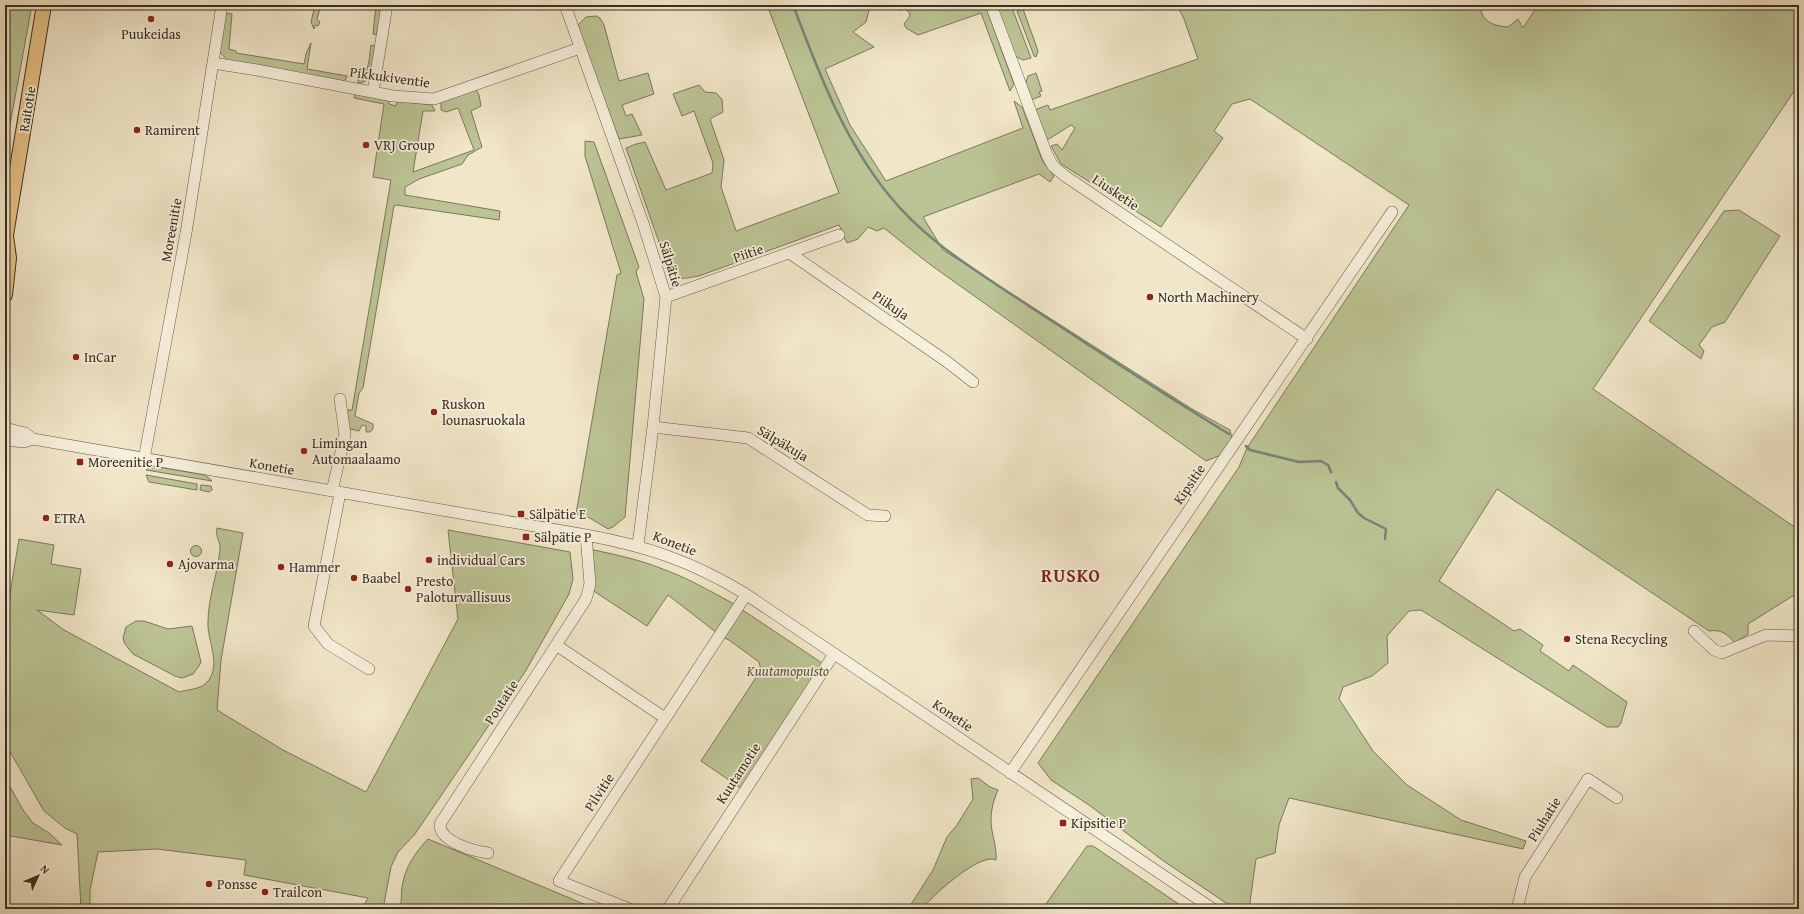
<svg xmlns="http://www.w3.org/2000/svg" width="1804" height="914" viewBox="0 0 1804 914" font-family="'Gentium Book Plus',serif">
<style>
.green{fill:#bcc495;stroke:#7a785c}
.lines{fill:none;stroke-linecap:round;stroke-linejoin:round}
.stream{stroke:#74857a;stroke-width:2.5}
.minor-casing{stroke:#675b4c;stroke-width:12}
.major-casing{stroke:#392d22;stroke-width:16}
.minor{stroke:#f6efdb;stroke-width:11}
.major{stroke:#e8c384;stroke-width:14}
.poi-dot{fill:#8f2418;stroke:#f6efdb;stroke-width:1.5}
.labels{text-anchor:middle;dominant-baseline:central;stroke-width:3.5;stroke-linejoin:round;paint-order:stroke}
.poi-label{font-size:14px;fill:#392d22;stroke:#f6efdb;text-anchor:start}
.street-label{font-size:14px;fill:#392d22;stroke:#f6efdb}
.park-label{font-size:14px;font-style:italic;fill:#5a533f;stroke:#f6efdb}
.district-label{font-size:18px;font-weight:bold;letter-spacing:1px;fill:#7a1f14;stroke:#f6efdb}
</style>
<rect width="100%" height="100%" fill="#f1e6c8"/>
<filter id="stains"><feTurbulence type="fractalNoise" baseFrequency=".005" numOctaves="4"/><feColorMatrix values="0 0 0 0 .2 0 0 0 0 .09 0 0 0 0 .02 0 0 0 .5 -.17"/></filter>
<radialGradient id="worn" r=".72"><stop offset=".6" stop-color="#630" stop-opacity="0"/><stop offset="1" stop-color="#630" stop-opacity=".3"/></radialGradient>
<path class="green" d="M7 5H32L5 152V16Z
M315 5H321L317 19 320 22 318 26 315 25 314 29 311 22Z
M376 5H383L376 35 373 34Z
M767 5H875L869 10 866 22 853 32 874 47 825 69 850 125 886 181 1023 128 1014 101 1022 107 1043 162 1054 176 1050 182 1039 174 923 217 943 250 1192 409 1230 430 1232 439 1221 455 1206 461 928 263 884 228 877 231 868 227 858 239 847 243 839 225 699 276C680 279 678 282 667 265L626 148 636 144 645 142 666 190 712 173 713 163 694 111 682 116 673 94 699 85 705 92 716 93 722 99 723 112 710 119 724 160 721 187 736 231 839 193Z
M883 5H985L1014 84 1010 91 981 13 918 35 906 28 904 24 910 16 909 12 905 9 899 10Z
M996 5H1011L1031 58 1023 60 1015 56Z
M1177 5H1480C1481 21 1493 26 1508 27L1518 19 1523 28 1538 5H1799V84L1593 389 1799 530V592L1748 624V634L1735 643C1727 634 1721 629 1709 631L1497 489 1439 581 1514 631 1520 629 1543 645 1540 651 1569 671 1573 665 1627 702 1621 723 1618 727H1607L1421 610 1409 611 1387 636 1388 663 1372 676 1343 687 1339 699 1373 751 1407 785 1461 820 1526 841 1523 849 1289 798 1279 825 1275 853 1256 859 1249 909H1235L1165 862 1089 805 1051 780 1038 763 1239 467 1247 448 1409 205 1250 99 1232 104 1214 131 1223 138 1161 227 1061 164 1051 146 1057 144 1062 150 1075 128 1071 125 1049 139 1044 140 1034 112 1037 109 1048 105 1050 110 1198 59 1184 19Z
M1023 9 1038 51 1036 57 1034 56 1017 11Z
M228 13 232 14 229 49 236 51V53L304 64 306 54 311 43 307 69 347 76 346 79 343 81 228 61 219 51 225 16Z
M596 16 600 18 604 25 619 81 648 73 654 94 622 105 626 116 632 114 642 135 619 139 577 26 586 17Z
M371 45 375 46C373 57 374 84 358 83V78C370 76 369 55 371 45Z
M1036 73 1042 91 1039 92 1041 96 1031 100 1025 85 1028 76Z
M476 89 479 95 481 106 471 111 482 147 468 155 462 164 419 179 405 187V195L500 211 499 220 396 205 394 206 363 388 359 393 355 416 373 424V429L370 432H366V426L362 425 359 431 346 428 348 410H352L391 180 373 177 384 104 354 98 355 94 358 93 389 101V104L396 106 397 101 432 105 435 111H423L413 172 474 150 458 108 446 112 441 110V102Z
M585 141 594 142 639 267 636 272 644 299 625 517 613 527 608 529 588 517 576 514 617 275 621 273 585 156Z
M1739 210 1780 236 1725 322 1712 327 1699 345 1704 351 1701 359 1649 321 1724 211Z
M152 466 205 475 212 481 146 470Z
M146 475 197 484V490L149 482Z
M201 485 211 486 212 490 209 492 200 490Z
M217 528 243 533 221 660 217 710 283 750 366 792 458 619 448 530 570 552 573 579 569 594 525 672 415 834 398 852 391 867 383 909H362L368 898 244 875 246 860 157 849 98 852 90 890V909H81L77 834 65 828 44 811 5 743V662L10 594 19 539 54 545 51 564 81 569 74 615 37 610 64 630 179 692C189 689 202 690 209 680 221 662 207 641 208 622 208 598 218 573 220 549 221 542 215 538 217 528Z
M190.5 551a5.5 5.5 0 1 1 11 0a5.5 5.5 0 1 1-11 0Z
M589 549C613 554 637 559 660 568 686 577 710 591 734 604L717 633 668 595 647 626 592 590Z
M741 609 822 663 742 789 701 761 761 670 759 662 729 640 722 637Z
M136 621H144L168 629 192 626 201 662 199 666 193 674 182 678 175 676 133 654 125 644 123 638 126 627Z
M5 778 23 810 33 823 49 833 62 845 5 835Z
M978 778 990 787 998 790C994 799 991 809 991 820 991 834 997 845 996 860 980 852 932 896 922 909H908L933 870 947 837 957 825 973 799 971 779Z
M428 839 596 909H400C402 901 401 894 402 887 405 867 415 853 428 839Z
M1087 846H1093L1186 909H1044L1048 901Z"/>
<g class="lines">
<path class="stream" d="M793 5C818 71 843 138 888 194 925 241 977 271 1026 304 1093 348 1160 392 1229 434
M1246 446 1250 450 1299 462 1321 461 1328 465 1331 472
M1336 482 1338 488 1350 500 1358 513 1364 518 1386 529 1385 539"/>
<g class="minor-casing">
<path id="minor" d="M565 5 643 223 666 297 653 427 638 545
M991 5 1047 155 1053 166 1065 176 1307 339
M213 63 257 70 393 96 434 99 580 48
M373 92 387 5
M791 254 946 361 973 382
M666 297 839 235
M653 427 748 438 868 515 885 516
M5 428 25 433 33 439
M5 440 24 442 33 439 586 535C646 546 691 561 744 593L1213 909
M144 459 186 233 222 5
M332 491 345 435 340 399
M340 493 314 626 328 644 369 669
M1694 631 1714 650 1722 653 1766 635 1799 636
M556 645 665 718
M1010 773 1392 212
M488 853C474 851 439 842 440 824L586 599 590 584 586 535
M630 909 559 881 746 595
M668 909 834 654
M1517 909 1525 877 1588 779 1617 798"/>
</g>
<g class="major-casing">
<path id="major" d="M5 241 44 5
M5 295 9 258 6 236"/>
</g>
<use href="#minor" class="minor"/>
<use href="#major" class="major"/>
</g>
<g class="poi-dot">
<circle cx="151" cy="19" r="4"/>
<circle cx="137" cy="130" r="4"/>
<circle cx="366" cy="145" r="4"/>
<circle cx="1150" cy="297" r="4"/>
<circle cx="76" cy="357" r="4"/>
<circle cx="434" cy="412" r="4"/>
<circle cx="304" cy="451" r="4"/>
<rect x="76" y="458" width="8" height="8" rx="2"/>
<rect x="517" y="510" width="8" height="8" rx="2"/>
<circle cx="46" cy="518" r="4"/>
<rect x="522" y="533" width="8" height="8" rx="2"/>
<circle cx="429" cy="560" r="4"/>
<circle cx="170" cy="564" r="4"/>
<circle cx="281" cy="567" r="4"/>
<circle cx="354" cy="578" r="4"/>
<circle cx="408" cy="589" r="4"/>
<circle cx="1567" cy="639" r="4"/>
<rect x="1059" y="819" width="8" height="8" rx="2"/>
<circle cx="209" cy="884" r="4"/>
<circle cx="265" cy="892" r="4"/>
</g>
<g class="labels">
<g class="poi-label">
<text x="151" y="34" text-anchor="middle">Puukeidas</text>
<text x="145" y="130">Ramirent</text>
<text x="374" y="145">VRJ Group</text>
<text x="1158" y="297">North Machinery</text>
<text x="84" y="357">InCar</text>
<text x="442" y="404">Ruskon<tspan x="442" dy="16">lounasruokala</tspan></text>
<text x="312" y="443">Limingan<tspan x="312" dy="16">Automaalaamo</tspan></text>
<text x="88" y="462">Moreenitie P</text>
<text x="529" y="514">Sälpätie E</text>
<text x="54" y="518">ETRA</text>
<text x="534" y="537">Sälpätie P</text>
<text x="437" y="560">individual Cars</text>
<text x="178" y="564">Ajovarma</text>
<text x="289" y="567">Hammer</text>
<text x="362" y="578">Baabel</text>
<text x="416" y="581">Presto<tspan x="416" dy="16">Paloturvallisuus</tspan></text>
<text x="1575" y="639">Stena Recycling</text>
<text x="1071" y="823">Kipsitie P</text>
<text x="217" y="884">Ponsse</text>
<text x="273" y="892">Trailcon</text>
</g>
<g class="street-label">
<text transform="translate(390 77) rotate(8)">Pikkukiventie</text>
<text transform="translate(27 109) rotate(-81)">Raitotie</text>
<text transform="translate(1116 192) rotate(34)">Liusketie</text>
<text transform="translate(171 230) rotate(-80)">Moreenitie</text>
<text transform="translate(748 253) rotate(-19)">Piitie</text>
<text transform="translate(671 264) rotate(73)">Sälpätie</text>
<text transform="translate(891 305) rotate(34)">Piikuja</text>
<text transform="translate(783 443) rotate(31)">Sälpäkuja</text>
<text transform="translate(272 466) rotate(10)">Konetie</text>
<text transform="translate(1189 484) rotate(-56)">Kipsitie</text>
<text transform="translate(675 543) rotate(21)">Konetie</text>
<text transform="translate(501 702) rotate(-57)">Poutatie</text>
<text transform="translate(953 715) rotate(34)">Konetie</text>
<text transform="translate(738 773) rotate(-57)">Kuutamotie</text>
<text transform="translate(599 792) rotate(-57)">Pilvitie</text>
<text transform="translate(1544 819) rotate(-58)">Piuhatie</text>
</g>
<g class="park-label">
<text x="788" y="671">Kuutamopuisto</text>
</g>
<g class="district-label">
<text x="1071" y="575">RUSKO</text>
</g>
</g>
<rect width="1804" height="914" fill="none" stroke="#f1e6c8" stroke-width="20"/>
<rect x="6" y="6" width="1792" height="902" fill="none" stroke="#392d22" stroke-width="2"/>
<rect x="10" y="10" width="1784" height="894" fill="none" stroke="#392d22"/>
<g transform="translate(38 876) rotate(46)" stroke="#f6efdb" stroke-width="3" paint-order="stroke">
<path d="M0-3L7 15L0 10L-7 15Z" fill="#392d22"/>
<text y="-6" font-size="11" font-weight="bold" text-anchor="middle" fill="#392d22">N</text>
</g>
<rect width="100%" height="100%" filter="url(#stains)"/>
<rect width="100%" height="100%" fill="url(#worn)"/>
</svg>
